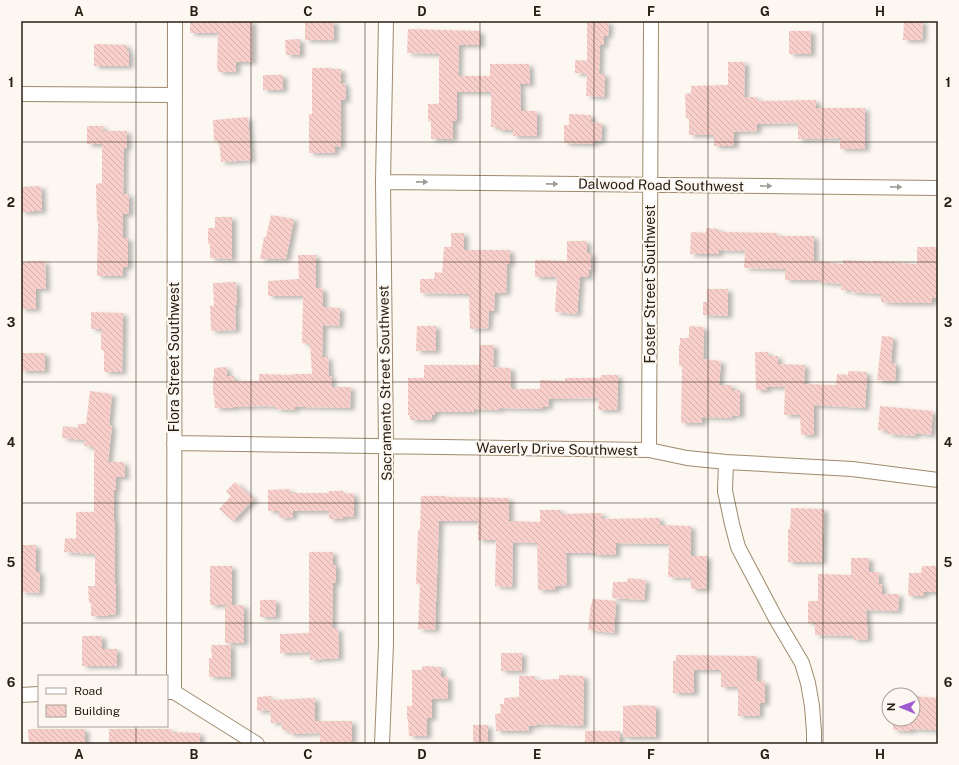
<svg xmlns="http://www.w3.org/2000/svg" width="959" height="765" viewBox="0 0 959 765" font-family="'Public Sans',sans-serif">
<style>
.building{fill:url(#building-back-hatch);filter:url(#shadow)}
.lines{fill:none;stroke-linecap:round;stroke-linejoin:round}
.street-casing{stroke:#9f8a6d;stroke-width:16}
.street{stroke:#fff;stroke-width:14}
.oneway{fill:#9f9b95}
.grid{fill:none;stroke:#292014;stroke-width:1;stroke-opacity:0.55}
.labels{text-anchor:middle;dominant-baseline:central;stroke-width:4;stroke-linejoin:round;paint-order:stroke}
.street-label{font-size:14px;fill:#292014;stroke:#fcf7f1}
.neatline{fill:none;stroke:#292014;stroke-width:1.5}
.grid-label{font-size:13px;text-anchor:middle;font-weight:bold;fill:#292014}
</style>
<defs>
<pattern id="building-back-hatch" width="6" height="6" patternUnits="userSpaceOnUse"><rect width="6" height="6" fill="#f8cfcb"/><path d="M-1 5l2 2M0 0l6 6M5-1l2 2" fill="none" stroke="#d5b1ad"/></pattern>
<filter id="shadow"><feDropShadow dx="4.5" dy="2.5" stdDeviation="2" flood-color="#0004"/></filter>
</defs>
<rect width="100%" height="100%" fill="#fcf7f1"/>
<path class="building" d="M190 21H252V62H236V72H218V68H217L218 33H190Z
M305 21H334V40H305Z
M587 21H606L605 22H609L608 36H604V45H600L599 74H605L604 97 586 96 587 74 575 73V60L587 61Z
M904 21H923L922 40H903Z
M408 29 480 31V45H459L458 76H490V64H529L530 84H520L521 111H537V136H513V130H498V127H491V92H457V121H453V139H431V121H428V104H439V54L407 53Z
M789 31H811V54H789Z
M300 39V55H286L285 40Z
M94 44 127 45V51H129V66H94Z
M728 62H745L744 97H757V101L816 100V108H865V149H840V138L798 139V123L757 124V131L734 132V146H714V135H689V118H686L685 94 691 93V86L728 85Z
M312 68H332V69H341V83H345L346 100H341V147L335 146V153H309V114H312Z
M263 75H283V90H263Z
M569 114 591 115V122L602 123 601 141H595L594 144 564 143V125H569Z
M248 117 251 160 221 162 219 141H214L213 120Z
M87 126H103V131H127V148H124L123 194H129V214H123V238H128V267H123V276H97L98 222H97L96 184 102 183V144H87Z
M41 186 42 211H33V212H21V187Z
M271 215 294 219 286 259H260L264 237H266Z
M215 217H232V259L210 258V244H208V228H215Z
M706 228 719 229V232L777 233V236H814V261L843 264V260L873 262V261L917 264V247H938V298H932V303H898L881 302V294L851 292V290H841L842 284 819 282V280H785V269L744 268 745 251 719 250V254H690L691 232 706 233Z
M451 233H464V250H510V264H507L506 293H495L494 311H489L488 328 470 329 469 294 420 293V279H434L435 272 442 273 444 247H451Z
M567 241H587V253H591V270H589V277H580L577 314 555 312 557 277H535V260L567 261Z
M298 255H316V288L323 289V307L340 308 339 326 323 325 322 357H328L329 376H332L331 387H351L350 408 305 407H295V410L276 409V407L265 406 234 407V408H215L214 395H213V377H214V368L227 367V376H234V381H259V374L293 375V374H312L310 344 302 343 303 296H268V281L299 279Z
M45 261 46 289H36V309H21V262Z
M236 282 237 305H235L236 330 211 331 210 306H214L213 283Z
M707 289H728V316L703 315V302H707Z
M91 312 123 313 122 372H104V350H101V329H91Z
M417 326H436V351H416Z
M689 326 704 327 703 359 721 361 719 385H732V390H740V416L732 415V418L702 417V423H681L682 366H679V345H680V338H689Z
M882 336 893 337 891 363 896 364 895 381 877 380Z
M480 345H494L493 367 511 368V388H512V389H540V380L565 381V378H601V375H618L617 410H598L599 398 549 399 548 407H542V409L500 408V410L474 409V412H435V415H432V420H410V415H408V378H424V365H479Z
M755 352H768V356H778V364L805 365 804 384 836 385 837 374 848 375V371L867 372 865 408 814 405V435H801L800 415H784L785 387H767V390H756Z
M21 353H45V371H21Z
M90 391 112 394 109 425 112 426 108 462H124L125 477H116V490H114V521H115V583H116V614L108 615V616H91V603H89L88 586H95V554L64 552 65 538 76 539V512H94V447L84 446 85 440 62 438 63 426 78 428V424H86Z
M880 406 933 411 931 435 916 433 915 436 888 434V431L878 430Z
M235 482 254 499 233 521 219 509 231 496 226 491Z
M290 489V493H329V491H343V494L354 493V517H343V519H329V511H293V517L279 518V511H268V490Z
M421 496H446V497L509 498V521L540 522V510H561V514L602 513V519L660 518V525L691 526V556H707L706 589H691V578L668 577 669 544 617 543H616V555H595V553H566L567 585 557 586V587H555V590H538L537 543 513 542 512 587 495 586 496 540H478V521H439L435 630 418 629 420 584H416L418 530H420Z
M791 508 824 509 822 562H788V529H790Z
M21 545H36V572H40L39 593 21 592Z
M309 552H333V565H336V583H333L332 629 338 628 339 658 310 660V652L280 653V634L309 633Z
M851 558H869V572H879V584H882V594H899L898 611 866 610 868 639 853 640V636L815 635V623H808V601H818V574L851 575Z
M210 566H232V605H210Z
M922 566H938V586H937V592H924L923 596H908L909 573H921Z
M628 578 646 580 644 600 612 598 613 582H627Z
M592 599 616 601 614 633 588 630 591 604H592Z
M260 600H276V617H260Z
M244 605V643H225V606Z
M82 636H102V649H117V666H82Z
M211 645H231V677H209V658H212Z
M501 653H522V671H501Z
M676 655 757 656V681H765V703H760L759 716H738V687H721V670H694V693H673V661H676Z
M422 666 441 667V677H448V699H432V718H427V736H409L408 719H407V706H412V670H422Z
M559 675 584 676 583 726 537 724V726H528L529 731H496L495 714 501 713 500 704H504V698L519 697V676H535V680L559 679Z
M271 696V700L315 698V721H352V742L337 743V744H320V733L289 734V730H282L281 722 271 723 270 710 257 711V697Z
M913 696 938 698V730L911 729V731L893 730V719H913Z
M638 705 656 706V737H623V706Z
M473 725H488V742H473Z
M28 729H85V744H29Z
M109 729H171V732L200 733V744H109Z
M585 731H620V744H585Z"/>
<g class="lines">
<g class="street-casing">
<path id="street" d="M21 94 175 95
M383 182 938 188
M174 443 649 450 687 458 726 462 852 469 938 480
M649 450 651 21
M726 462 725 491 732 524 738 547 776 619 802 663 808 683 812 706 814 732V744
M167 692H174L257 744
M174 692 175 21
M21 695 39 694
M382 744 386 644V446L383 182 386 21"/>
</g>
<use href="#street" class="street"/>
</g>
<defs><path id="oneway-solid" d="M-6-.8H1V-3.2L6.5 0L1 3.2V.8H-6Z"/></defs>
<g class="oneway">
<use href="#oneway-solid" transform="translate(422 182) rotate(1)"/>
<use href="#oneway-solid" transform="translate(552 184) rotate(1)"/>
<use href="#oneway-solid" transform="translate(766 186) rotate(1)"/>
<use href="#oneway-solid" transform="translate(896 187) rotate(1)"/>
</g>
<path class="grid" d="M136 21V676M251 21V744M365 21V744M480 21V744M594 21V744M708 21V744M823 21V744M21 142H938M21 262H938M21 382H938M21 503H938M21 623H938M136 726V744"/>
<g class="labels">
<g class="street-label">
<text transform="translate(661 185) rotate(1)">Dalwood Road Southwest</text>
<text transform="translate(650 284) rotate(-90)">Foster Street Southwest</text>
<text transform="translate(174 357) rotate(-90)">Flora Street Southwest</text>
<text transform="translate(385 383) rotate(-91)">Sacramento Street Southwest</text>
<text transform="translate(557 449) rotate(1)">Waverly Drive Southwest</text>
</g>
</g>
<rect width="959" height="765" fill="none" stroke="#fcf7f1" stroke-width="44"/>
<rect x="38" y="675" width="130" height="52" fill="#fcf7f1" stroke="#a8a199"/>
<rect x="46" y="688" width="20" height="6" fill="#ffffff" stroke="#a8a199"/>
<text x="74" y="695" font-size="12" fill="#292014">Road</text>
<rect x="46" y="705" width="20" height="12" fill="url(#building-back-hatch)" stroke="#a8a199"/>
<text x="74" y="715" font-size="12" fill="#292014">Building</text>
<g transform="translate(901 707) rotate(271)"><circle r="19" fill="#fcf7f1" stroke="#a8a199"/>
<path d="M0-3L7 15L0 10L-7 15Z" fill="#9f5bd0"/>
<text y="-6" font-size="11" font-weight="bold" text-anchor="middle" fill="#292014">N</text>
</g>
<rect x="22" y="22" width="915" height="721" class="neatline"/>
<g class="grid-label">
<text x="79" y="16">A</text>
<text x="194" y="16">B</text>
<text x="308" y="16">C</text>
<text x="422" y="16">D</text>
<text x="537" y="16">E</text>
<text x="651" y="16">F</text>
<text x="765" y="16">G</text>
<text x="880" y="16">H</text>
<text x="11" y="87">1</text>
<text x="948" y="87">1</text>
<text x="11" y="207">2</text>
<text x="948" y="207">2</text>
<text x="11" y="327">3</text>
<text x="948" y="327">3</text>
<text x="11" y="447">4</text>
<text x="948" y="447">4</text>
<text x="11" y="567">5</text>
<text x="948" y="567">5</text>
<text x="11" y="687">6</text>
<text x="948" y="687">6</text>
<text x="79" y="759">A</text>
<text x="194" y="759">B</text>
<text x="308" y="759">C</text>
<text x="422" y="759">D</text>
<text x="537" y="759">E</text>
<text x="651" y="759">F</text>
<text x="765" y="759">G</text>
<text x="880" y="759">H</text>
</g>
</svg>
